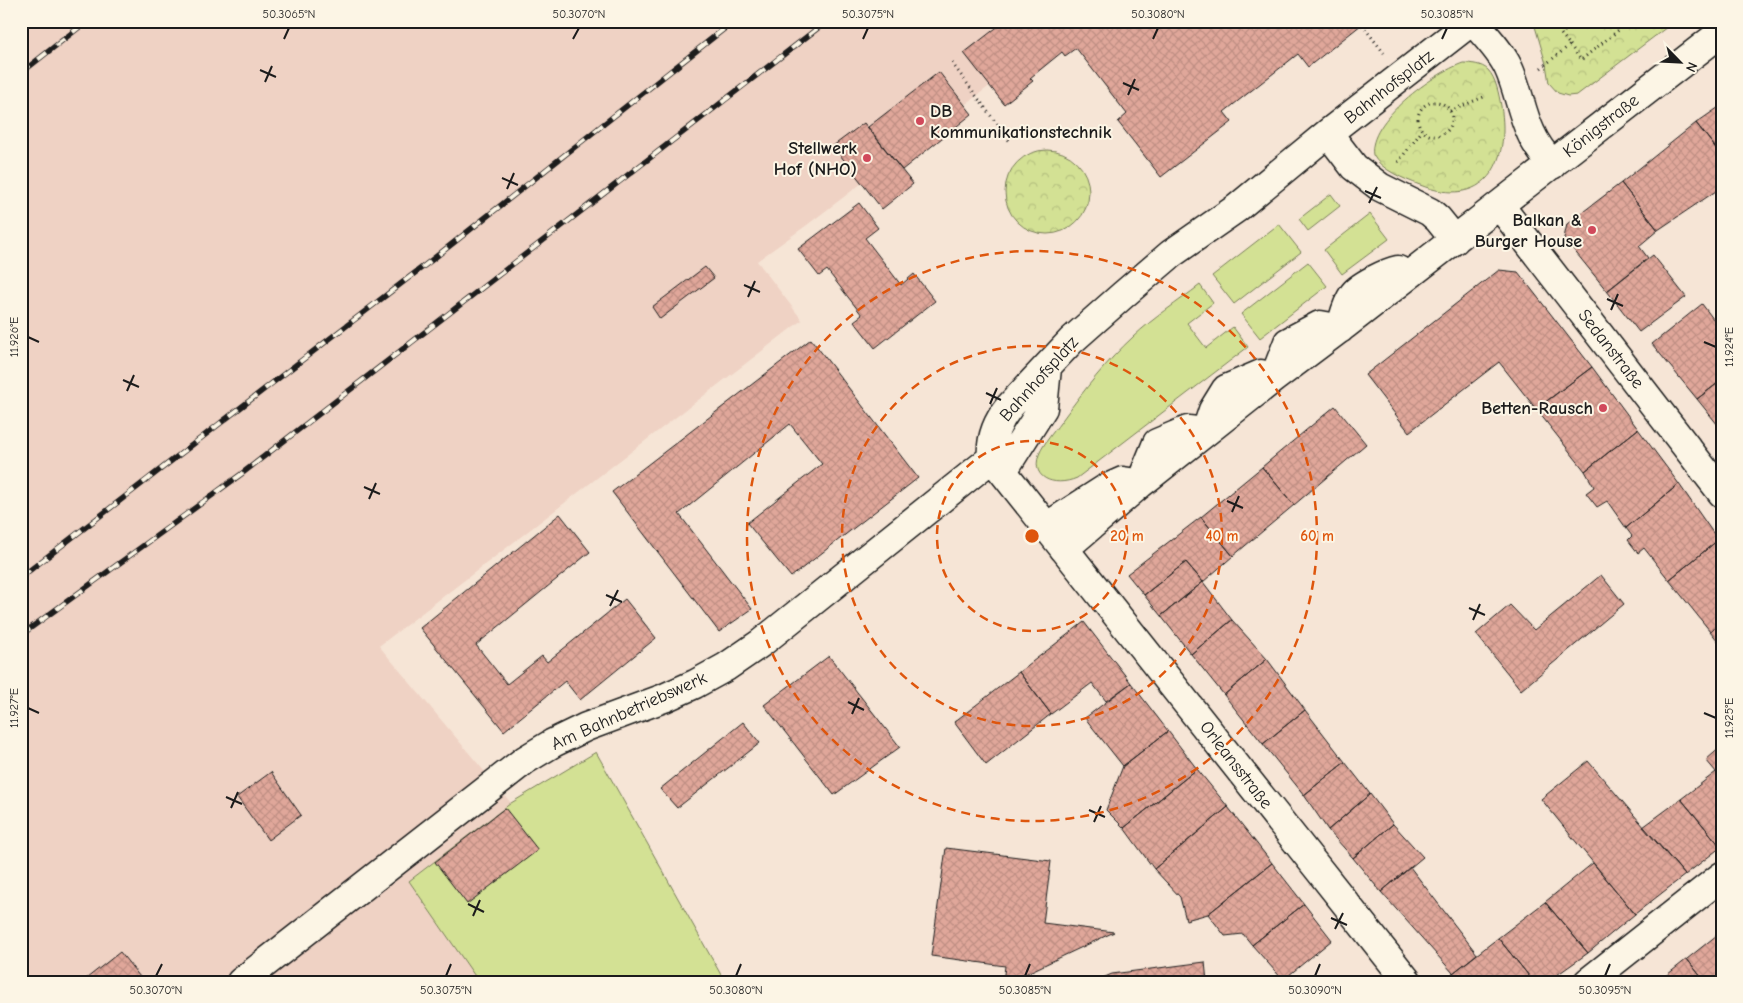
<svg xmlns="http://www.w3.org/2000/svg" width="1743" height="1003" viewBox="0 0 1743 1003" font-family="'Comic Neue',sans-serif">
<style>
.built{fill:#efd2c4}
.grass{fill:#d3e194;stroke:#787e58}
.park{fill:url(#park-crowns);stroke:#787e58}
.building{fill:url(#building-cross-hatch);stroke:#1c1c1c}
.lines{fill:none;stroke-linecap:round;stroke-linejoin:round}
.minor-casing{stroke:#1c1c1c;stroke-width:31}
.path{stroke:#1c1c1c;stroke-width:3;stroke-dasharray:1 4;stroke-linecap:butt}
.minor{stroke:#fcf5e5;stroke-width:28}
.rail-casing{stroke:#1c1c1c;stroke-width:5.5}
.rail{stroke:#fcf5e5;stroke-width:4;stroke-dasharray:11;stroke-linecap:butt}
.ticks{fill:none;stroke:#1c1c1c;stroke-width:2}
.ring{fill:none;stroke:#de560d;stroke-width:2.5;stroke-dasharray:9 6}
.poi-dot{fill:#d1495b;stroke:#fcf5e5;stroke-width:2}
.labels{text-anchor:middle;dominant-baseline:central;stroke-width:4;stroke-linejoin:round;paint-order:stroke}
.street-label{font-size:18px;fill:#1c1c1c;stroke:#fcf5e5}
.poi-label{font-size:18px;font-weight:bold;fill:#1c1c1c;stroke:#fcf5e5;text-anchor:end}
.centre{fill:#de560d;stroke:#fcf5e5;stroke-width:2.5}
.ring-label{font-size:15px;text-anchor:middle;font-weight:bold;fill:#de560d;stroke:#fcf5e5;stroke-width:4;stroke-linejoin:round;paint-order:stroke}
.neatline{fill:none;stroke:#1c1c1c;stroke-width:2}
.ticks-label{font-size:12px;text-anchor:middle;fill:#1c1c1c}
</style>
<defs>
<pattern id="park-crowns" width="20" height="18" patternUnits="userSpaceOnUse" patternTransform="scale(1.25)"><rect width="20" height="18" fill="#d3e194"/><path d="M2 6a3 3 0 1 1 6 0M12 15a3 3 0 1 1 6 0" fill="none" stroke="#b5c07f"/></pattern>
<pattern id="building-cross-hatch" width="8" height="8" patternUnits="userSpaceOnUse" patternTransform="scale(1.25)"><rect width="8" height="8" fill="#e0a79a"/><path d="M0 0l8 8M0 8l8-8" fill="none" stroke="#c08f84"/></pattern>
</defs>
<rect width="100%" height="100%" fill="#f6e5d6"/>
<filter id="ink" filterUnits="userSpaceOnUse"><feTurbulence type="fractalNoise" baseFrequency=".02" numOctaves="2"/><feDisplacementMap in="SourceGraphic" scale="10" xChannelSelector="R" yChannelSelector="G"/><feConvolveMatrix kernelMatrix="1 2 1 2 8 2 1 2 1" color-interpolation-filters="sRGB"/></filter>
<g filter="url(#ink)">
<path class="built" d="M21 21H1075L807 225 757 261 802 320 379 646 511 803 409 881 479 982H21Z"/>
<path class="grass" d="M1331 194 1340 206 1308 231 1299 219Z
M1370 214 1389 239 1342 274 1324 250Z
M1279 224 1301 252 1234 304 1212 276Z
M1308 262 1327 286 1260 338 1241 314Z
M1200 285 1213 303 1187 323 1206 348 1233 327 1248 347 1077 478C1054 488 1027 478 1041 450 1047 439 1056 429 1063 419 1084 390 1107 361 1133 337 1153 318 1178 302 1200 285Z
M596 752 725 982H479L409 881 511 803Z"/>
<path class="park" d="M1536 21H1675L1577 95 1568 96 1558 93 1549 83 1546 64 1534 23Z
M1463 63C1471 63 1482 64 1488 70 1496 78 1499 95 1501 106 1511 164 1484 210 1420 185 1404 179 1381 170 1373 155 1367 121 1434 73 1463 63Z
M1005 192a42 42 0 1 1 84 0a42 42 0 1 1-84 0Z"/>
<path class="building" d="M1005 21H1366L1308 67 1298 54 1224 112 1232 122 1161 177 1118 122 1127 114 1076 48 1065 56 1062 52 1030 78 1033 81 1004 104 964 53Z
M939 72 972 114 902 170 868 127Z
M1722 105V156L1696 123Z
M864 123 913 184 882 209 833 146Z
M1696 123 1722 156V187L1658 230 1621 183Z
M1621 183 1658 230 1639 246 1648 258 1607 291 1564 238 1567 224Z
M859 203 878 228 865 238 901 285 914 274 935 301 875 348 854 321 862 315 827 270 819 276 798 249Z
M1653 255 1686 297 1639 332 1607 291Z
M705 267 714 278 660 319 652 307Z
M1499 270 1518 272 1592 367 1536 409 1499 362 1409 432 1365 375Z
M1702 304 1722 331V380L1697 399 1652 344Z
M811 339 918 478 791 577 747 523 822 464 790 424 679 514 752 609 719 632 612 492Z
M1592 367 1638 429 1585 471 1536 409Z
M1722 380V430L1697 399Z
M1335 406 1366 444 1294 505 1262 467Z
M1638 429 1679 484 1626 528 1607 501 1597 507 1586 493 1594 487 1585 471Z
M1262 467 1294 505 1233 556 1201 517Z
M1679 484 1718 540 1669 580 1644 548 1638 553 1628 540 1632 536 1626 528Z
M560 514 590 552 476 645 507 684 542 656 547 662 625 599 656 638 580 700 565 681 504 731 420 628Z
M1201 517 1233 556 1203 582 1186 562 1144 595 1127 574Z
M1718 540 1722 545V623L1710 631 1669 580Z
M1186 562 1203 582 1161 616 1144 595Z
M1601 575 1624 604 1521 690 1476 634 1510 605 1534 630Z
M1203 582 1232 620 1191 654 1161 616Z
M1232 620 1267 659 1224 695 1191 654Z
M1084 622 1131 683 1106 701 1092 683 1051 714 1019 672Z
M1722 623V646L1710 631Z
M829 656 900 747 834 795 764 705Z
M1267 659 1305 710 1263 744 1224 695Z
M1019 672 1051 714 986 765 954 722Z
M1131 683 1168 731 1123 766 1085 718Z
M1305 710 1345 762 1304 795 1263 744Z
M743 722 760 743 677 808 660 789Z
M1168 731 1197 769 1124 828 1106 810 1123 766Z
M1722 746V779L1706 760Z
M1588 761 1685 875 1635 914 1541 799Z
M1345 762 1370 794 1328 830 1304 795Z
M1197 769 1228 807 1154 869 1124 828Z
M271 772 301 815 268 840 237 797Z
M1716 772 1722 779 1721 847 1681 799Z
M1370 794 1393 824 1353 858 1328 830Z
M1681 799 1721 847 1685 875 1643 827Z
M1228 807 1272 863 1208 914 1186 920 1180 897 1154 869Z
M505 808 538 850 467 904 435 862Z
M1393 824 1423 857 1381 892 1353 858Z
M946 848 1051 861 1043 923 1114 932 1008 982H1003L1005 966 931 956Z
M1272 863 1304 904 1252 945 1243 934 1225 936 1208 914Z
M1593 863 1635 914 1588 953 1545 902Z
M1410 867 1477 954 1453 973 1381 892Z
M1545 902 1588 953 1547 982H1534L1498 938Z
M1304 904 1332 940 1283 980 1252 945Z
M1722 931V982H1705L1687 959Z
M1498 938 1534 982H1460L1453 973Z
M120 952 144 982H82Z
M1687 959 1705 982H1658Z
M1205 962 1207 982H1093L1112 974Z"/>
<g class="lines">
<g class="minor-casing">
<path id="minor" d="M1473 21C1485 36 1500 50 1508 67 1518 88 1521 112 1531 133 1536 145 1544 155 1552 165
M1328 133 1354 167 1380 187 1430 212 1438 219 1455 240
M1500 206 1722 493
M1340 329C1344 317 1346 305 1353 295 1358 286 1388 272 1398 270
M1274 378 1288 342 1320 325 1331 327
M1207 428 1213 410 1226 389 1261 374 1267 376
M1003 471 1043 408 1047 368
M1141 482 1157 443 1188 430 1197 431
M1046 527 1105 489 1123 481 1136 483
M1064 549 1140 484 1274 378 1346 324 1722 32
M241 982 525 760 553 743 586 727 664 698 695 684 726 667 761 643 992 458
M1408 982 992 458C990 438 997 422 1009 407L1071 341 1123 295 1171 254 1237 208 1328 133 1472 21
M1588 982 1722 876"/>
</g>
<path class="path" d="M1359 21 1384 53
M1570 45 1581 60 1630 21
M952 63 1011 143
M1541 68 1570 45 1561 34 1577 21
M1418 119a17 17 0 1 1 34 0a17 17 0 1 1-34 0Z
M1450 111 1486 96
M1398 162 1422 131"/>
<use href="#minor" class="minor"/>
<g class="rail-casing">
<path id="rail" d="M21 73 87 21
M21 577 433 259 734 21
M21 635 240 475 827 21"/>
</g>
<use href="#rail" class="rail"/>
</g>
</g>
<path class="ticks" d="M284 39 289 28M573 39 579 28M863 39 868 28M1153 39 1158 28M1442 39 1447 28M260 70 276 77M265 82 272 66M1123 83 1139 90M1128 95 1135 79M502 178 518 185M507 189 514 173M1365 191 1381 198M1369 203 1377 187M744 285 760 292M748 297 755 281M1607 299 1623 306M1611 310 1618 294M28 337 39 342M1704 342 1716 347M123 380 139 387M127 391 134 375M986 393 1001 400M990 404 997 388M364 487 380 494M369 499 376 483M1227 501 1243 508M1232 512 1239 496M606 595 622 602M610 606 618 590M1469 608 1485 615M1473 620 1480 604M848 702 864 710M28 708 39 713M1704 713 1716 718M852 714 859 698M226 797 242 804M231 808 238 792M1089 810 1105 817M1094 822 1101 806M468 904 484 912M473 916 480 900M1331 918 1347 925M1335 929 1343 913M156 976 162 964M446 976 451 964M736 976 741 964M1025 976 1030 964M1315 976 1320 964M1605 976 1610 964"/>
<g class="ring">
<circle cx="1032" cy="536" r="95"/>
<circle cx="1032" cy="536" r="190"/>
<circle cx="1032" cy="536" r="285"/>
</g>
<g class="poi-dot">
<circle cx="920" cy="121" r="5"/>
<circle cx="867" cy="158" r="5"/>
<circle cx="1592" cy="230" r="5"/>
<circle cx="1603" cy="408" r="5"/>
</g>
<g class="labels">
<g class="street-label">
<text transform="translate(1389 87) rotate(-38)">Bahnhofsplatz</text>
<text transform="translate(1601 126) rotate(-38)">Königstraße</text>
<text transform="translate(1611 349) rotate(52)">Sedanstraße</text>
<text transform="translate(1039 379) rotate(-48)">Bahnhofsplatz</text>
<text transform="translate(629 711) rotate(-24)">Am Bahnbetriebswerk</text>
<text transform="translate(1236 765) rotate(52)">Orleansstraße</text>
</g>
<g class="poi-label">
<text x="930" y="111" text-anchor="start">DB<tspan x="930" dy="21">Kommunikationstechnik</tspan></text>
<text x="857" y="148">Stellwerk<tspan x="857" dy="21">Hof (NHO)</tspan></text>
<text x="1582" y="220">Balkan &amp;<tspan x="1582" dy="21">Burger House</tspan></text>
<text x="1593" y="408">Betten-Rausch</text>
</g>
</g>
<circle cx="1032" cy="536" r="8" class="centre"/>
<g class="ring-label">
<text x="1127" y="541">20 m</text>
<text x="1222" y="541">40 m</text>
<text x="1317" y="541">60 m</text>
</g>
<rect width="1743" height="1003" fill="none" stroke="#fcf5e5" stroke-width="55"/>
<g transform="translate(1680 62) rotate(114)" stroke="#fcf5e5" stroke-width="4" paint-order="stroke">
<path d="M0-4L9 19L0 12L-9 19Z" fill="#1c1c1c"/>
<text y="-8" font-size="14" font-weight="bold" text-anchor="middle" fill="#1c1c1c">N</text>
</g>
<rect x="28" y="28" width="1688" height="948" class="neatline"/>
<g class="ticks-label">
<text x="289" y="18">50.3065°N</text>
<text x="579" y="18">50.3070°N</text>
<text x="868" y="18">50.3075°N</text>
<text x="1158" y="18">50.3080°N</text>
<text x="1447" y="18">50.3085°N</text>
<text transform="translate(14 337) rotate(-90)" y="4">11.926°E</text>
<text transform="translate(1729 347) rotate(-90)" y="4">11.924°E</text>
<text transform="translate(14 708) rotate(-90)" y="4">11.927°E</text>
<text transform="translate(1729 718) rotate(-90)" y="4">11.925°E</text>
<text x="156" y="994">50.3070°N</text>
<text x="446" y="994">50.3075°N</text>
<text x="736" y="994">50.3080°N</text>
<text x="1025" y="994">50.3085°N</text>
<text x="1315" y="994">50.3090°N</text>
<text x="1605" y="994">50.3095°N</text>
</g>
</svg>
